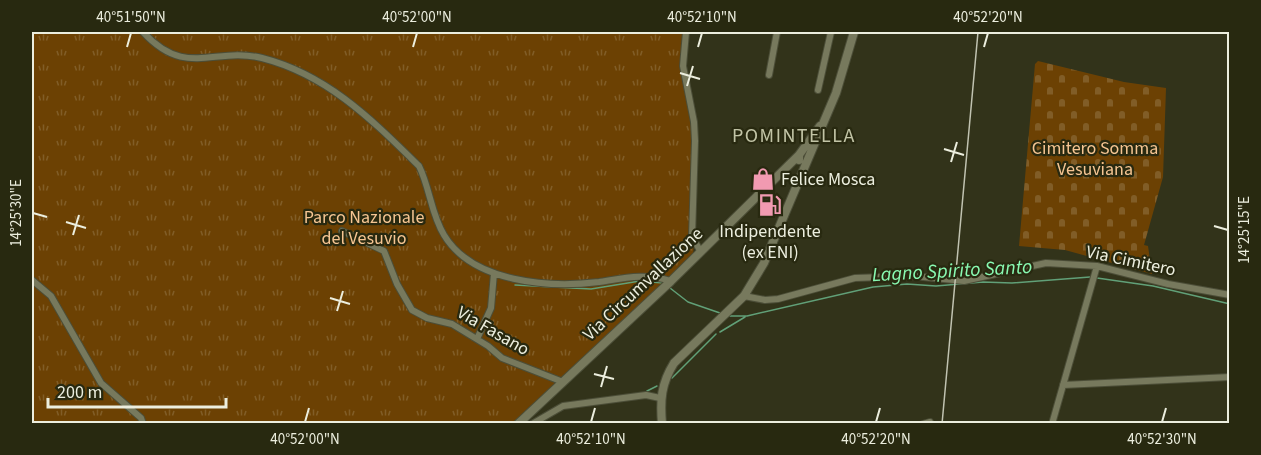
<svg xmlns="http://www.w3.org/2000/svg" width="1261" height="455" viewBox="0 0 1261 455" font-family="'Source Sans 3',sans-serif">
<style>
.grass{fill:url(#grass-tufts)}
.cemetery{fill:url(#cemetery-stones)}
.lines{fill:none;stroke-linecap:round;stroke-linejoin:round}
.stream{stroke:#61a078;stroke-width:1.5}
.street-casing{stroke:#4c4e38;stroke-width:8}
.secondary-casing{stroke:#4c4e38;stroke-width:10}
.street{stroke:#77795d;stroke-width:6}
.secondary{stroke:#77795d;stroke-width:8}
.rail{stroke:#c1c3b1;stroke-width:1.5}
.ticks{fill:none;stroke:#eceede;stroke-width:2}
.labels{text-anchor:middle;dominant-baseline:central;stroke-width:4.5;stroke-linejoin:round;paint-order:stroke}
.park-label{font-size:18px;fill:#f6c592;stroke:#282910}
.poi-label{font-size:18px;fill:#eceede;stroke:#282910;text-anchor:start}
.street-label{font-size:18px;fill:#eceede;stroke:#282910}
.neighbourhood-label{font-size:20px;letter-spacing:1.5px;fill:#c2c4a6;stroke:#282910}
.water-label{font-size:20px;font-style:italic;fill:#89fab2;stroke:#282910}
.neatline{fill:none;stroke:#eceede;stroke-width:2}
.ticks-label{font-size:15px;text-anchor:middle;fill:#eceede}
</style>
<defs>
<pattern id="grass-tufts" width="24" height="20" patternUnits="userSpaceOnUse" patternTransform="scale(1.5)"><rect width="24" height="20" fill="#6c4103"/><path d="M3 7l-1-3M5 7V3M7 7l1-3M15 17l-1-3M17 17v-4M19 17l1-3" fill="none" stroke="#815d27"/></pattern>
<pattern id="cemetery-stones" width="16" height="16" patternUnits="userSpaceOnUse" patternTransform="scale(1.5)"><rect width="16" height="16" fill="#6c4103"/><path d="M2 7V4a2 2 0 0 1 4 0v3zM10 15v-3a2 2 0 0 1 4 0v3z" fill="#815d27"/></pattern>
</defs>
<rect width="100%" height="100%" fill="#32331a"/>
<path class="grass" d="M32 32H687L684 53 688 95 697 128 693 264 522 423H32Z"/>
<path class="cemetery" d="M1038 61 1124 82 1166 88 1163 177 1144 245 1148 246 1152 274 1065 250 1019 246 1035 64Z"/>
<g class="lines">
<path class="stream" d="M1097 278 1153 286 1230 304
M515 285 591 289 640 281 663 283
M670 288 688 302 720 313
M730 316H747L873 287 907 284 936 286 983 282 1012 283 1090 277
M720 332 745 317
M672 378 716 334
M647 391 657 386"/>
<g class="street-casing">
<path id="street" d="M143 32C186 79 214 46 262 58 328 75 372 120 419 166 430 188 431 214 444 235 473 283 549 288 599 282 625 278 645 273 671 281
M686 32 683 66 694 122 695 141 692 237 701 252
M769 75 777 32
M818 90 831 32
M342 231 384 251 397 284 412 310 427 318 452 324 488 346 502 358 563 382
M32 280 51 296 101 383 141 418 143 424
M744 296 765 300 778 299 855 278 913 276 964 281 1046 263 1097 266 1168 284 1230 295
M477 339 491 308 494 273
M1063 385 1230 377
M532 424 563 406 646 395 660 398
M923 424 930 422
M1052 424 1097 266"/>
</g>
<g class="secondary-casing">
<path id="secondary" d="M799 160V155L820 126
M518 424 671 281 799 155
M662 424C660 400 661 384 674 363L744 296 764 263 836 93 854 32"/>
</g>
<use href="#street" class="street"/>
<use href="#secondary" class="secondary"/>
<path class="rail" d="M942 424 978 32"/>
</g>
<path class="ticks" d="M127 47 131 33M413 47 417 33M698 47 702 33M984 47 988 33M680 73 700 79M687 86 693 66M944 149 964 155M951 162 957 142M33 213 47 217M66 222 86 228M1214 226 1228 230M73 235 79 215M330 298 350 304M337 311 343 291M594 374 614 379M601 387 607 366M305 422 309 408M591 422 595 408M876 422 880 408M1162 422 1166 408"/>
<defs>
<g id="shop-bare" transform="scale(1.8)"><path d="M-5-2.5h2.3a2.7 3.5 0 0 1 5.4 0H5L5.5 6h-11ZM-1.5-2.5h3a1.5 2.3 0 0 0-3 0Z" fill="#f19ab1" stroke="#282910" stroke-width="2.5" paint-order="stroke"/></g>
<g id="fuel-bare" transform="scale(1.8)"><path d="M-5.5-6h7V0h2V4h1.3V-2.5L3-4.5l.8-.8L6-3V5H2.5V1h-1V6h-7ZM-4.2-4.7v3.2H.2V-4.7Z" fill="#f19ab1" stroke="#282910" stroke-width="2.5" paint-order="stroke"/></g>
</defs>
<g fill-rule="evenodd">
<use href="#shop-bare" x="763" y="179"/>
<use href="#fuel-bare" x="770" y="205"/>
</g>
<g class="labels">
<g class="park-label">
<text x="1095" y="148">Cimitero Somma<tspan x="1095" dy="21">Vesuviana</tspan></text>
<text x="364" y="217">Parco Nazionale<tspan x="364" dy="21">del Vesuvio</tspan></text>
</g>
<g class="poi-label">
<text x="781" y="179">Felice Mosca</text>
<text x="770" y="231" text-anchor="middle">Indipendente<tspan x="770" dy="21">(ex ENI)</tspan></text>
</g>
<g class="street-label">
<text transform="translate(1131 261) rotate(12)">Via Cimitero</text>
<text transform="translate(643 284) rotate(-43)">Via Circumvallazione</text>
<text transform="translate(493 331) rotate(30)">Via Fasano</text>
</g>
<g class="neighbourhood-label">
<text x="794" y="136">POMINTELLA</text>
</g>
<g class="water-label">
<text transform="translate(952 271) rotate(-3)">Lagno Spirito Santo</text>
</g>
</g>
<rect width="1261" height="455" fill="none" stroke="#282910" stroke-width="66"/>
<path d="M48 398v9h178v-9" fill="none" stroke="#eceede" stroke-width="3"/>
<text x="57" y="398" font-size="18" fill="#eceede" stroke="#282910" stroke-width="4.5" paint-order="stroke">200 m</text>
<rect x="33" y="33" width="1195" height="389" class="neatline"/>
<g class="ticks-label">
<text x="131" y="22">40°51'50"N</text>
<text x="417" y="22">40°52'00"N</text>
<text x="702" y="22">40°52'10"N</text>
<text x="988" y="22">40°52'20"N</text>
<text transform="translate(16 213) rotate(-90)" y="5">14°25'30"E</text>
<text transform="translate(1244 230) rotate(-90)" y="5">14°25'15"E</text>
<text x="305" y="444">40°52'00"N</text>
<text x="591" y="444">40°52'10"N</text>
<text x="876" y="444">40°52'20"N</text>
<text x="1162" y="444">40°52'30"N</text>
</g>
</svg>
